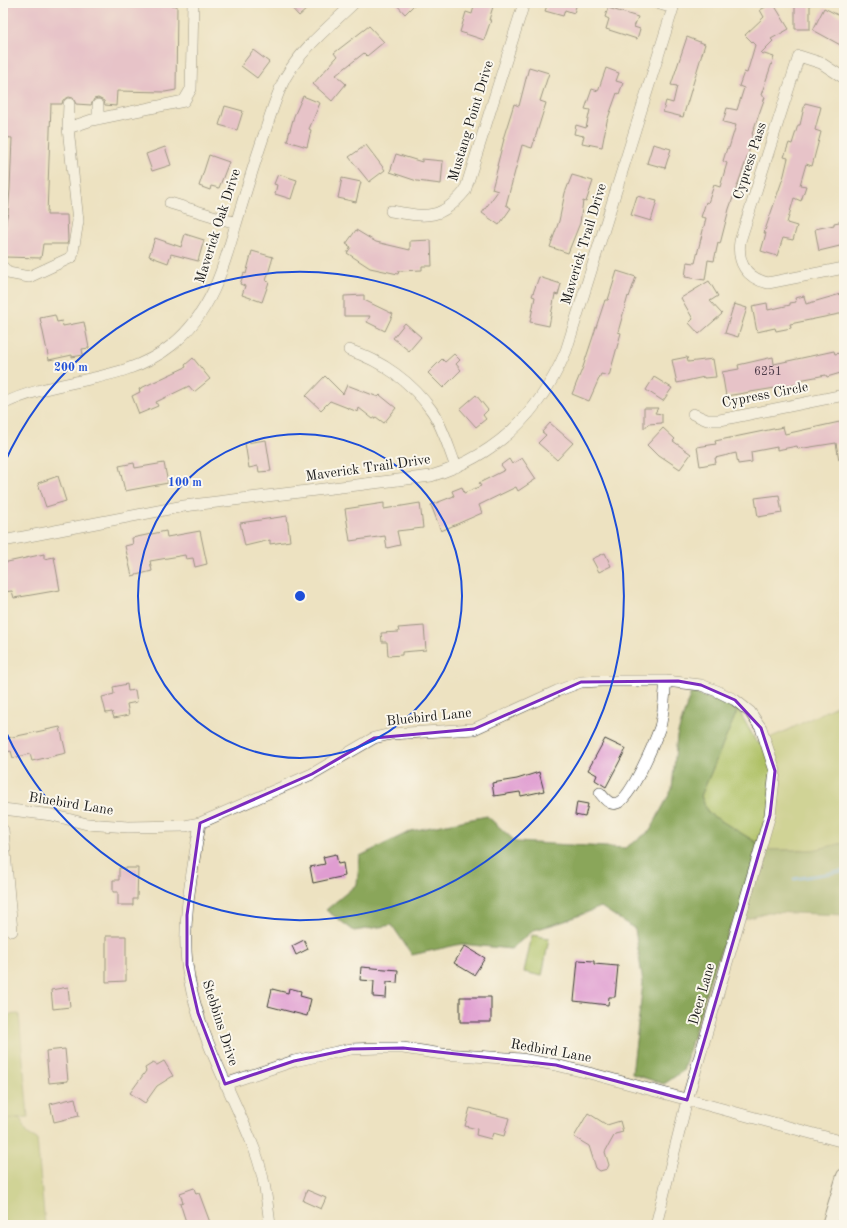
<svg xmlns="http://www.w3.org/2000/svg" width="847" height="1228" viewBox="0 0 847 1228" font-family="'Old Standard TT',serif">
<style>
.green{fill:#adc064;stroke:#646e40}
.forest{fill:#8aa65a;stroke:#53613b}
.lines{fill:none;stroke-linecap:round;stroke-linejoin:round}
.stream{stroke:#6fafe3;stroke-width:3}
.building{fill:#e09dd1}
.minor-casing{stroke:#3b3a35;stroke-width:12}
.major-casing{stroke:#3b3a35;stroke-width:16}
.minor{stroke:#fff;stroke-width:11}
.major{stroke:#fff;stroke-width:14}
.marked{fill:none;stroke:#7b2cbf;stroke-width:3;stroke-linejoin:round}
.ring{fill:none;stroke:#1d4ed8;stroke-width:2}
.labels{text-anchor:middle;dominant-baseline:central;stroke-width:4;stroke-linejoin:round;paint-order:stroke}
.number-label{font-size:12px;fill:#4d3c49}
.street-label{font-size:14px;fill:#1c1c1c;stroke:#fbf7ec}
.centre{fill:#1d4ed8;stroke:#fbf7ec;stroke-width:2}
.ring-label{font-size:12px;text-anchor:middle;font-weight:bold;fill:#1d4ed8;stroke:#fbf7ec;stroke-width:4;stroke-linejoin:round;paint-order:stroke}
</style>
<rect width="100%" height="100%" fill="#fbf7ec"/>
<filter id="ink" filterUnits="userSpaceOnUse"><feTurbulence type="fractalNoise" baseFrequency=".025" numOctaves="2"/><feDisplacementMap in="SourceGraphic" scale="8" xChannelSelector="R" yChannelSelector="G"/><feConvolveMatrix kernelMatrix="1 2 1 2 8 2 1 2 1" color-interpolation-filters="sRGB"/></filter>
<filter id="wash" filterUnits="userSpaceOnUse"><feTurbulence type="fractalNoise" baseFrequency=".012" numOctaves="4" result="noise"/><feDisplacementMap in="SourceGraphic" scale="16" xChannelSelector="R" yChannelSelector="G"/><feGaussianBlur stdDeviation="0.9" result="paint"/><feColorMatrix in="noise" values="0 0 0 0 0 0 0 0 0 0 0 0 0 0 0 0 0 1.4 0 .05"/><feComposite in="paint" operator="in"/></filter>
<g filter="url(#wash)">
<rect width="100%" height="100%" fill="#ede2c1"/>
<path class="green" d="M844 702V843L813 850H769L708 813 701 796 738 709 757 743 788 730Z
M532 935 549 938 542 976 524 972Z
M19 1014 28 1117 3 1119V1015Z
M20 1118 28 1134 37 1139 45 1225H3V1120Z"/>
<path class="forest" d="M691 692 738 709 701 796 708 813 769 850H813L844 843V915L768 912 732 924 712 973 683 1071 664 1084 632 1074 643 983 635 929 601 907 565 921 534 930 511 949 461 944 412 955 392 925 354 931 326 910 357 884 360 856 411 831 487 816 516 842 625 848 650 831 672 789 677 736Z"/>
<g class="lines">
<path class="stream" d="M794 879 844 871"/>
</g>
<g id="blocks">
<path class="building" d="M3 3H158L177 6 176 90 165 92 117 91 116 106 105 105 104 101 98 98 94 99 91 105 76 104 73 98 69 97 63 100 62 104H51L47 215H67L68 241 67 244H43L41 258 4 257 6 220 8 213 10 189 12 138 3 137Z
M287 3H314L299 16Z
M395 3H416L405 14Z
M475 3H494L489 20H491L484 40 460 32 466 12 472 14Z
M548 3H577L574 13 565 10 563 16 545 11Z
M773 3 789 29 771 39 773 41 761 53 774 57 761 95 765 97 752 134H753L748 155 729 209 720 244 718 243 714 261 708 260 705 280 685 277 687 262 695 263 706 218 701 217 706 202 708 203 714 185 720 187 727 163 723 161 727 148H729L736 125 723 122 727 108 737 110 744 88 739 86 744 72 747 73 755 45 745 35 764 17 760 10Z
M795 3H810V29H795Z
M608 8 638 17 634 27 640 29 637 39 606 29 609 19 605 17Z
M824 8 844 18V47L813 30Z
M369 26 384 42 367 56 364 53 336 75 346 84 332 101 313 84 337 57 334 53Z
M687 37 705 44 683 117 663 112 666 101 673 103 677 86 671 85Z
M253 50 269 62 257 78 241 66Z
M529 67 549 73 540 101 546 103 532 148 522 145 506 205 511 208 499 225 482 213 498 191 492 189 498 166H497L504 139H503L514 104 519 106Z
M606 68 619 73 616 81 623 83 619 94 617 93 607 121 602 147 582 143 584 136 574 134 576 125 586 128 590 110 585 109 592 89 598 91Z
M303 96 320 103 309 129 311 130 307 147 287 141 294 116Z
M805 103 821 107 815 130 821 132 812 166 806 164 800 185 806 186 801 201 794 198 787 223 797 226 793 240 783 238 777 256 761 251 766 233H764L784 175 788 158 784 157 789 143 792 144 798 125H800Z
M225 106 243 111 237 130 219 125Z
M653 144 671 149 665 168 647 163Z
M366 145 385 170 369 182 349 157Z
M165 147 171 165 152 171 146 154Z
M396 154 422 162V159L443 161 441 184 417 181 390 172Z
M209 155 229 162 219 188 211 186 210 190 199 186Z
M278 174 297 180 291 199 275 194 277 185 274 184Z
M572 175 593 181 586 202 583 201 580 223 568 253 550 247 559 221 565 193Z
M342 178 361 182 356 202 338 198Z
M637 196 657 201 651 221 631 215Z
M844 221V245L819 251 815 229 834 225V223Z
M356 230 376 242 410 250V241L431 240 432 266H422V270L399 271 398 274 370 268 347 253 351 247 346 244Z
M185 234 204 240 198 261 171 254 168 263 149 256 155 238 181 247Z
M252 251 273 257 266 281 269 282 262 302 242 295 245 286 240 284 244 273 246 274Z
M617 271 636 277 629 297 628 296 618 332 621 333 609 376 601 374 589 401 572 394 583 367 605 300H608Z
M539 277 561 284 558 295 555 294 549 326 530 322 535 297 532 296Z
M709 281 718 296 710 301 722 314 699 334 689 323 693 319 681 298Z
M844 293V313L790 324 791 328 776 331 775 328 757 332 752 306 767 303 768 310 790 305V303L796 302 795 298 804 296 806 304Z
M364 295V300L393 314 385 331 367 322 370 316H344V296Z
M734 304 747 308 738 337 725 333Z
M55 315 57 322 62 321 63 326 84 322 89 348 82 349 83 355 72 357V355L49 360 40 318Z
M405 323 421 337 409 351 393 338Z
M834 351 835 354 844 352V372L827 377 826 375 799 380 800 384 726 396 722 372 739 369 738 365 773 357 774 364Z
M454 354 460 360 456 364 461 370 443 388 428 373 442 359 445 362Z
M687 357 688 362 713 359 716 377 704 378V377L677 383 672 360Z
M193 358 210 379 194 392 189 386 156 402 158 406 139 414 132 396 140 392 139 389 186 367 185 365Z
M325 376 343 394 347 385 378 397 380 395 396 408 384 423 376 417 373 419 359 408 358 412 330 401 321 410 306 396Z
M654 377 672 388 663 401 646 390Z
M476 395 488 410 483 415 486 419 476 427 460 409Z
M644 408H658L655 413 662 414V423L648 424 644 429Z
M844 421V459L839 460 836 443 798 449 797 446 777 450V447L751 452 752 462 738 464 736 453 715 458 716 463 700 466 697 447 716 444 715 441 783 427 785 434Z
M550 423 573 443 557 460 538 443 546 435 542 432Z
M663 428 675 439 673 441 691 454 680 469 659 455 658 456 647 445Z
M266 440 271 471 259 472 258 466 249 468 245 443Z
M522 458 536 479 518 491 516 487 479 505 482 513 441 531 431 505 454 496 452 491 462 487 464 493 481 486 479 483 505 470 501 465 509 459 512 464Z
M134 463 135 468 164 463 168 483 125 491 119 466Z
M58 476 66 501 46 507 38 483Z
M779 495 782 513 758 517 755 498Z
M384 503V509L420 503 423 528 397 531 400 545 387 548 385 536 350 541 345 509Z
M287 516 290 541 270 544V540L245 546 240 523Z
M166 531 167 537 200 531 207 564 195 567 193 558 186 559 185 555 150 561 152 571 132 576 125 546 133 544 132 538Z
M605 553 611 566 599 572 592 559Z
M44 554V559L54 557 60 590 14 598 12 591 3 592V563Z
M424 626 426 650 402 652V655L388 656 387 642H382L381 633 399 632 398 628Z
M127 684 128 691 135 690 137 702 127 704 129 715 114 718 112 712 106 713 102 697 114 694 113 687Z
M60 727 66 753 32 761 30 754 13 758 11 751 3 753V739Z
M605 739 626 749 606 787 595 780 597 775 588 770Z
M539 772 544 791 521 796 520 792 494 796 492 783 517 779Z
M577 802 588 804 585 817 575 815Z
M336 854 338 864 343 863 345 876 313 883 310 867 325 864 323 857Z
M119 868H138L137 899H133V905H118V892H113V880H119Z
M106 936H126V981L106 982Z
M304 940 308 949 296 955 292 946Z
M465 946 485 958 474 975 454 963Z
M578 960 594 961V964L618 966 615 997H609L608 1005 574 1001Z
M361 967 398 970 397 983 387 982 386 998 373 997 374 981 360 980Z
M68 987 70 1007 53 1009 51 990Z
M289 988 301 991 300 996 311 999 307 1016 268 1006 272 989 288 993Z
M460 997H491V1022H460Z
M65 1049 68 1081 49 1083 46 1051Z
M164 1061 173 1076 157 1086 145 1103 130 1093 146 1071 145 1068 153 1063 157 1065Z
M75 1098 79 1116 54 1122 50 1104Z
M470 1108 509 1118 504 1136 493 1133 491 1139 476 1135 477 1129 465 1126Z
M588 1113 607 1125 620 1121 623 1132 615 1134 605 1152 609 1165 607 1169 600 1171 596 1168 589 1146 574 1137Z
M194 1188 196 1194 199 1193 211 1225H187L180 1203 183 1202 180 1193Z
M307 1190 326 1198 321 1209 303 1201Z"/>
</g>
</g>
<g filter="url(#ink)">
<use href="#blocks" fill-opacity="0" stroke="#3b3a35" stroke-width="1"/>
<g class="lines">
<g class="minor-casing">
<path id="minor" d="M844 78 821 63 799 56 740 241C737 262 746 278 768 283L844 268
M98 105V119
M68 128 69 104
M170 203 236 223
M391 211C426 217 440 221 465 191L524 3
M3 267 8 273 29 277 72 257 78 221 68 128 92 120 184 101 191 89 193 3
M349 350C382 361 412 382 432 411 443 427 449 449 456 467
M3 404C57 377 124 384 172 345 211 313 223 270 236 224 245 194 254 164 264 135 270 116 276 96 285 78 302 48 329 27 354 3
M693 414 707 420H720L844 395
M3 541 184 506 431 476C496 456 540 413 566 351L673 8 657 3
M600 793C604 798 610 806 617 803 631 799 655 741 660 727 664 712 664 696 666 681
M3 809 52 815 87 824 128 827 185 826 200 823 312 774 374 738 391 734 474 729 557 691 581 682 601 681H666L701 685 717 691 735 700 750 712 761 728 775 771 770 815 687 1100 656 1225
M200 823C193 869 182 918 187 964 195 1032 232 1090 255 1151 264 1175 267 1200 270 1225
M3 830 12 931
M225 1084 294 1061 351 1049 381 1048H403L442 1054 521 1059 556 1065 593 1074 844 1142"/>
</g>
<g class="major-casing">
<path id="major" d="M829 1225 844 1176"/>
</g>
<use href="#minor" class="minor"/>
<use href="#major" class="major"/>
</g>
</g>
<path d="M0 0H847V1228H0ZM678 681 701 685 735 700 761 728 775 771 770 815 687 1100 556 1065 403 1048 351 1049 294 1061 225 1084 198 1013 187 965V915L200 823 312 774 374 738 474 729 581 682Z" fill="#ede2c1" fill-opacity=".55" fill-rule="evenodd"/>
<path class="marked" d="M678 681 701 685 735 700 761 728 775 771 770 815 687 1100 556 1065 403 1048 351 1049 294 1061 225 1084 198 1013 187 965V915L200 823 312 774 374 738 474 729 581 682Z"/>
<g class="ring">
<circle cx="300" cy="596" r="162"/>
<path d="M4 464A324 324 0 1 1 4 728"/>
</g>
<g class="labels">
<g class="number-label">
<text x="768" y="372">6251</text>
</g>
<g class="street-label">
<text transform="translate(471 121) rotate(-73)">Mustang Point Drive</text>
<text transform="translate(750 161) rotate(-72)">Cypress Pass</text>
<text transform="translate(218 226) rotate(-72)">Maverick Oak Drive</text>
<text transform="translate(584 244) rotate(-73)">Maverick Trail Drive</text>
<text transform="translate(765 395) rotate(-11)">Cypress Circle</text>
<text transform="translate(368 468) rotate(-8)">Maverick Trail Drive</text>
<text transform="translate(429 717) rotate(-6)">Bluebird Lane</text>
<text transform="translate(71 804) rotate(9)">Bluebird Lane</text>
<text transform="translate(702 994) rotate(-74)">Deer Lane</text>
<text transform="translate(220 1023) rotate(72)">Stebbins Drive</text>
<text transform="translate(551 1051) rotate(10)">Redbird Lane</text>
</g>
</g>
<circle cx="300" cy="596" r="6" class="centre"/>
<g class="ring-label">
<text x="71" y="371">200 m</text>
<text x="185" y="486">100 m</text>
</g>
<rect width="847" height="1228" fill="none" stroke="#fbf7ec" stroke-width="16"/>
</svg>
